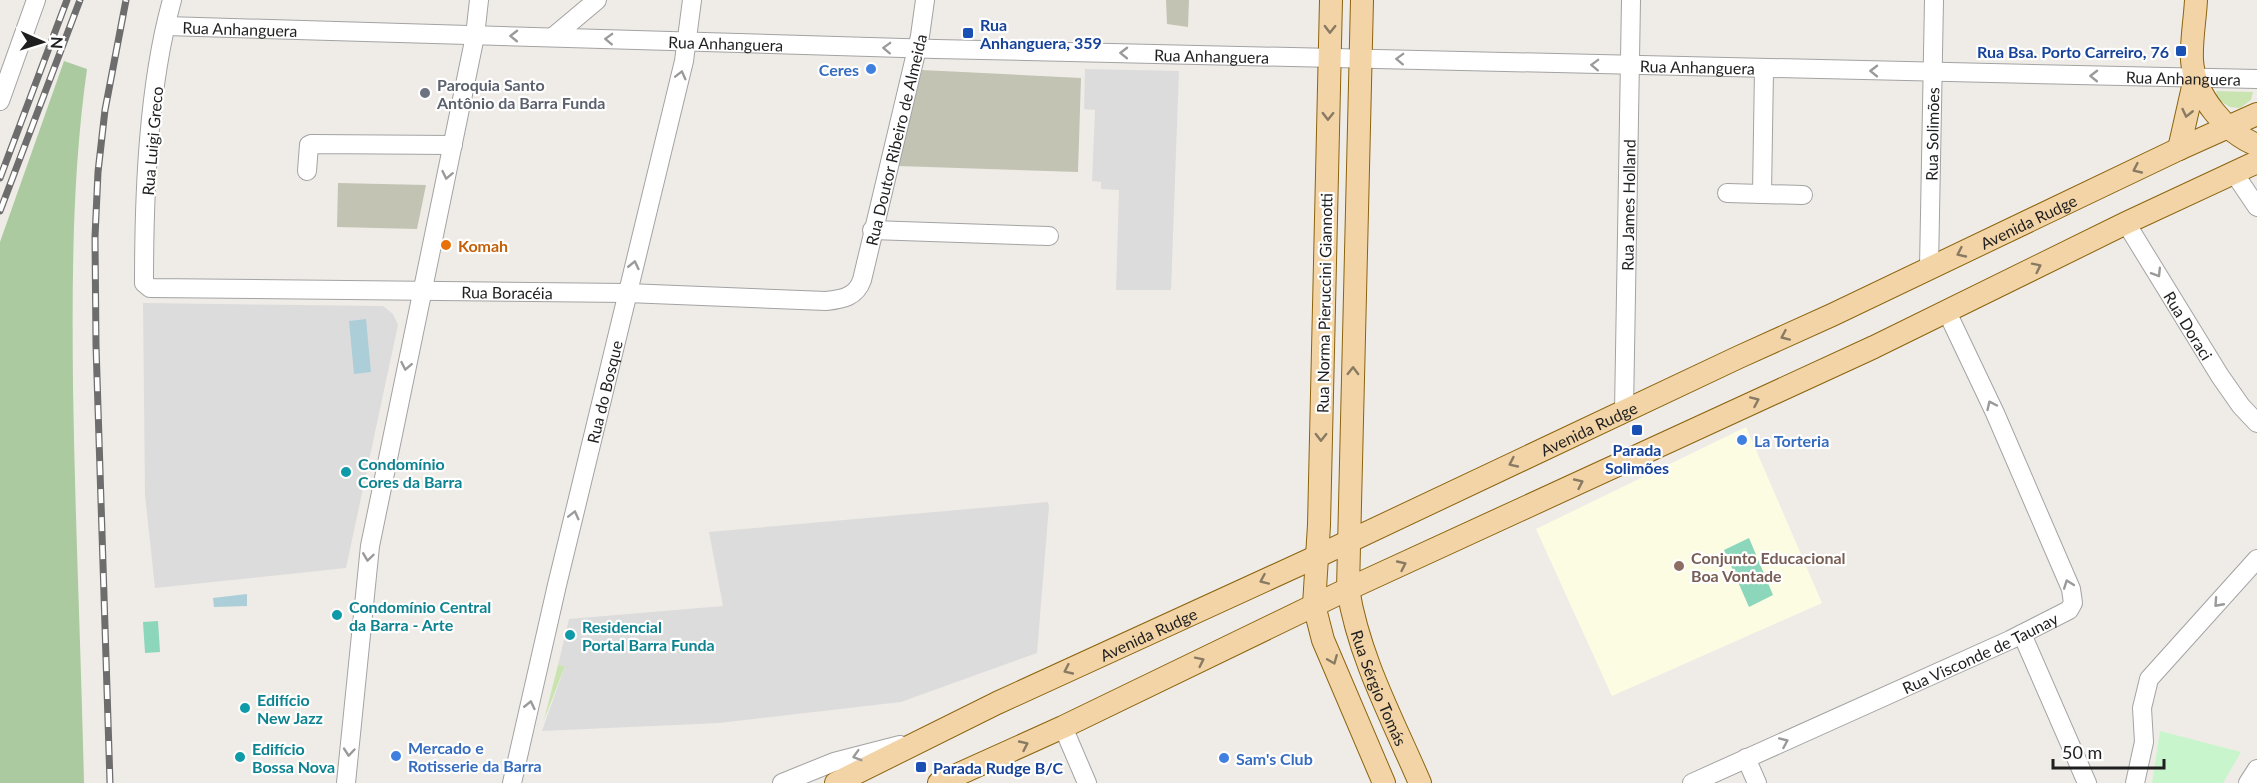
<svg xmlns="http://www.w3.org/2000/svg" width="2257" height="783" viewBox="0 0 2257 783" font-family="Lato,sans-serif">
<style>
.residential{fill:#dddcdc}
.education{fill:#fcfce3}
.construction{fill:#c3c3b3}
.grass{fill:#cae4b1}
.forest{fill:#abca9f}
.park{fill:#c8f5cc}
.pitch{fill:#8cd6bb}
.water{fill:#abced8}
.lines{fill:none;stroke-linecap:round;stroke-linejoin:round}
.minor-casing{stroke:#a3a3a3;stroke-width:20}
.major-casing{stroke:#8c640e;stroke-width:24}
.minor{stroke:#fff;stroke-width:18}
.major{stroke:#f3d4a7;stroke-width:22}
.rail-casing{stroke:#6d6d6d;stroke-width:7}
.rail{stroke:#fff;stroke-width:4.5;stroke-dasharray:14;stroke-linecap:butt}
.oneway{stroke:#897a63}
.oneway2{stroke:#9a9a9a}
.transit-dot{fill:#1a4fb4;stroke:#fff;stroke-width:2}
.shop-dot{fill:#3f7fe0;stroke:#fff;stroke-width:2}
.worship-dot{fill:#6b7280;stroke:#fff;stroke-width:2}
.food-dot{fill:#e8710a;stroke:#fff;stroke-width:2}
.culture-dot{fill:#0f9aa8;stroke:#fff;stroke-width:2}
.education-dot{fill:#8d6e63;stroke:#fff;stroke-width:2}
.labels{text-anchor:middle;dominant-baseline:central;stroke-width:4.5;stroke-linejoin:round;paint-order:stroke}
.transit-label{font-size:16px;font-weight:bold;fill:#164399;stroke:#fff;text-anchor:start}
.street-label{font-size:16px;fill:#1f1f1f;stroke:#fff}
.shop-label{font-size:16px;font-weight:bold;fill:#366cbe;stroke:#fff;text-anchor:start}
.worship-label{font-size:16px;font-weight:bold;fill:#5b616d;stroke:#fff;text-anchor:start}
.food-label{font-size:16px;font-weight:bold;fill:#c56008;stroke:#fff;text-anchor:start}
.culture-label{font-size:16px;font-weight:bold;fill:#0d838f;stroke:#fff;text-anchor:start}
.education-label{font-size:16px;font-weight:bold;fill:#785e54;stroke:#fff;text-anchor:start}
</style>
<rect width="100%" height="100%" fill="#efece7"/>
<path class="residential" d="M1085 69 1179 71 1171 290H1116L1119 190 1101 189V182L1092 181 1095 110 1084 109Z
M143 303 383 306 393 314 398 325 346 568 155 588 145 495Z
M1048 502 1049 506 1037 653 901 702 719 723 542 731 565 666 558 665 569 619 723 606 709 532Z"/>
<path class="education" d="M1746 427 1822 603 1612 696 1536 529Z"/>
<path class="construction" d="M1166 0H1189L1188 27 1167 24Z
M922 70 1081 78 1078 172 898 166Z
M338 183 426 185 417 229 337 227Z"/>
<path class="grass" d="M2216 91 2253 92 2251 100 2240 108 2230 107 2218 100Z
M558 665 565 666 544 720Z"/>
<path class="forest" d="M64 61 87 69C72 175 72 280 73 387 75 519 81 651 84 783H0V242Z"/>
<path class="park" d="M2160 731 2241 752 2223 783H2152Z"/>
<path class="pitch" d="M1749 538 1773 595 1749 607 1724 550Z
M158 621 160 652 145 653 143 622Z"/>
<path class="water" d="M366 319 371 372 354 374 349 321Z
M247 594V606L214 607 213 598Z"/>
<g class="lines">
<g class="minor-casing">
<g id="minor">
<path id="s1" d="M172 0C148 86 144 193 144 283L150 288 627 293 826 301C843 299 856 297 862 280L920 36 925 0"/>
<path id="s2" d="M166 26 936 49 2257 79"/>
<path d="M553 37 597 0"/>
<path d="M0 101 36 0"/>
<path d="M307 171 309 145 311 144 453 145"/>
<path d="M2234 173 2257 207"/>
<path d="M1727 193 1803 195"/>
<path d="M1762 194 1764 69"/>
<path id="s3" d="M2126 223 2220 376 2241 406 2257 423"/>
<path d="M872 230 1049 236"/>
<path id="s4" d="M1929 268 1934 0"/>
<path id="s5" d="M1624 411 1631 0"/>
<path d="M2022 634 2087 783"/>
<path d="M1063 727 1087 783"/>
<path d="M1746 758 1757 783"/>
<path d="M346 783 370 546 475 36 479 0"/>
<path id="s6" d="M512 783 557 585 684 61 692 0"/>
<path d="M782 783 834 762 900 745"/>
<path id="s7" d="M1692 783 2010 640 2069 610 2073 603 2071 589 1995 413 1947 312"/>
<path d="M2135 783 2144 742 2142 708 2149 679 2257 559"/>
<path d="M2248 783 2257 769"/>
</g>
</g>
<g class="major-casing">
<g id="major">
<path d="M1331 0 1319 525 1314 605 1323 640 1384 783"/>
<path id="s8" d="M1362 0 1348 589C1359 658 1393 720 1420 783"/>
<path d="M2196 0C2195 20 2191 41 2192 60 2194 95 2226 133 2257 145"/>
<path d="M2179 149 2195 78"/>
<path id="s9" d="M836 783 997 703 1318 556 1739 357 1832 315 2179 149 2257 114"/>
<path d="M939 783 1063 727 1348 589 1874 347 2126 223 2257 162"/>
</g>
</g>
<use href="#minor" class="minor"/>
<use href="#major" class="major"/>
<g class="rail-casing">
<path id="rail" d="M0 178 67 0
M0 211 80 0
M110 783 96 345 95 237 98 172 105 110 126 0"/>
</g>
<use href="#rail" class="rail"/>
</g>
<defs><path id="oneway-chevron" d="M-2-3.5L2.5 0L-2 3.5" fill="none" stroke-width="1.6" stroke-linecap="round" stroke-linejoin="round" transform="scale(1.5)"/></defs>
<g class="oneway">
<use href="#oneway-chevron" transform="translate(1330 29) rotate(91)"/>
<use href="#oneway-chevron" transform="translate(2187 113) rotate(103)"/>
<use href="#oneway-chevron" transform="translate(1328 116) rotate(91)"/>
<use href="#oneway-chevron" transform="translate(2137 169) rotate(155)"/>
<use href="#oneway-chevron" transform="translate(1961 253) rotate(155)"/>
<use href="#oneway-chevron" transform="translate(2037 267) rotate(-26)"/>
<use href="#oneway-chevron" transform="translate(1785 336) rotate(156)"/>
<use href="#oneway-chevron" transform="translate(1353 371) rotate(-89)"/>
<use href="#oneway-chevron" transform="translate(1755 401) rotate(-24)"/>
<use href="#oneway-chevron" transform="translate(1321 437) rotate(91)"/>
<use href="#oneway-chevron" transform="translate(1513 463) rotate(155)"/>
<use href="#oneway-chevron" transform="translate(1579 483) rotate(-25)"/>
<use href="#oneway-chevron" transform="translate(1402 565) rotate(-25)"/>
<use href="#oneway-chevron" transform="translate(1264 580) rotate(156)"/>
<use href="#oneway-chevron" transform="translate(1333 660) rotate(68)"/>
<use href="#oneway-chevron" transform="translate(1200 661) rotate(-26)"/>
<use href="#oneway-chevron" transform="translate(1068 670) rotate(155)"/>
<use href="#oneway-chevron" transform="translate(1024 745) rotate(-25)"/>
</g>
<g class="oneway2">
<use href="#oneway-chevron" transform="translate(514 36) rotate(-179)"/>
<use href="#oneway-chevron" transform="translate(609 39) rotate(-178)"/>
<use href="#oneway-chevron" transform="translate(887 48) rotate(-178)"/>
<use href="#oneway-chevron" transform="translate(1124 53) rotate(-179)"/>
<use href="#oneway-chevron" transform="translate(1400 59) rotate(-178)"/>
<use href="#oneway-chevron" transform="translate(1595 65) rotate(-178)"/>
<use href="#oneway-chevron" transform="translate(1874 71) rotate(-179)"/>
<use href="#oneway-chevron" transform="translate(681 75) rotate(-76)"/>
<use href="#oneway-chevron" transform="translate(2094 76) rotate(-179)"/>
<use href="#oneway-chevron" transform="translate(447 175) rotate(102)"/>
<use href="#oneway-chevron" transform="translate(634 265) rotate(-77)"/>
<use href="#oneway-chevron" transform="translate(2157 273) rotate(58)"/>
<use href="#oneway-chevron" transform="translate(406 366) rotate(101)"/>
<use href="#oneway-chevron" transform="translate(1991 405) rotate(-115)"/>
<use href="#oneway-chevron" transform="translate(574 515) rotate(-76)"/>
<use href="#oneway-chevron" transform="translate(368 557) rotate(98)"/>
<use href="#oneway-chevron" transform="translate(2068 584) rotate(-110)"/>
<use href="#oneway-chevron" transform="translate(2218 603) rotate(132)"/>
<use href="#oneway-chevron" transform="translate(530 705) rotate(-77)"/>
<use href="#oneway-chevron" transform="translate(1784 742) rotate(-24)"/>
<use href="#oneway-chevron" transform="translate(349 752) rotate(95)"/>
<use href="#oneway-chevron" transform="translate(857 756) rotate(164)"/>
</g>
<g class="transit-dot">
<rect x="962" y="27" width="12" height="12" rx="3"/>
<rect x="2175" y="45" width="12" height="12" rx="3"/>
<rect x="1631" y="424" width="12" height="12" rx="3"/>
<rect x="915" y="761" width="12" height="12" rx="3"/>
</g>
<g class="shop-dot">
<circle cx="871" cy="69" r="6"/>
<circle cx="1742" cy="440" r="6"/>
<circle cx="396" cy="756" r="6"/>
<circle cx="1224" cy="758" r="6"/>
</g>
<circle class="worship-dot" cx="425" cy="93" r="6"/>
<circle class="food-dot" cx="446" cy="245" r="6"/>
<g class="culture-dot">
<circle cx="346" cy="472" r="6"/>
<circle cx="337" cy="615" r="6"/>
<circle cx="570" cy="635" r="6"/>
<circle cx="245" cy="708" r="6"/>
<circle cx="240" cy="757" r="6"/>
</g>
<circle class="education-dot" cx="1679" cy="566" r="6"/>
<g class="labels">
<g class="transit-label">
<text x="980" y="24">Rua<tspan x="980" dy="18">Anhanguera, 359</tspan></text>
<text x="2169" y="51" text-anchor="end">Rua Bsa. Porto Carreiro, 76</text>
<text x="1637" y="449" text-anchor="middle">Parada<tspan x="1637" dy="18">Solimões</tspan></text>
<text x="933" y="767">Parada Rudge B/C</text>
</g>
<g class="street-label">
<text stroke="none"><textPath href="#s2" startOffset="74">Rua Anhanguera</textPath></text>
<text stroke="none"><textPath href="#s2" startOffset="560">Rua Anhanguera</textPath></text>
<text stroke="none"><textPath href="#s2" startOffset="1046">Rua Anhanguera</textPath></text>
<text stroke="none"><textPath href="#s2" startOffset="1532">Rua Anhanguera</textPath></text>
<text stroke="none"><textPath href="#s2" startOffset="2018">Rua Anhanguera</textPath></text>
<text stroke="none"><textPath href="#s4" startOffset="134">Rua Solimões</textPath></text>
<text stroke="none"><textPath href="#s1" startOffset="1158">Rua Doutor Ribeiro de Almeida</textPath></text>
<text transform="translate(152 141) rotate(-85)">Rua Luigi Greco</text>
<text stroke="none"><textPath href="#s5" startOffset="206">Rua James Holland</textPath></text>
<text stroke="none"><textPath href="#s9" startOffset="1318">Avenida Rudge</textPath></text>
<text stroke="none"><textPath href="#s1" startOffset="650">Rua Boracéia</textPath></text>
<text transform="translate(1324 303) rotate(-89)">Rua Norma Pieruccini Giannotti</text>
<text stroke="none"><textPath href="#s3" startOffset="120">Rua Doraci</textPath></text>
<text stroke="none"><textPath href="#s6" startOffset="402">Rua do Bosque</textPath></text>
<text stroke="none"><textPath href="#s9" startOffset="832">Avenida Rudge</textPath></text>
<text stroke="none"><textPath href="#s9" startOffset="346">Avenida Rudge</textPath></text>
<text stroke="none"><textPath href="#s7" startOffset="316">Rua Visconde de Taunay</textPath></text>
<text stroke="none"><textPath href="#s8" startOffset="693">Rua Sérgio Tomás</textPath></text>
</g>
<g class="shop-label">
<text x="859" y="69" text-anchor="end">Ceres</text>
<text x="1754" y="440">La Torteria</text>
<text x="408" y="747">Mercado e<tspan x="408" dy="18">Rotisserie da Barra</tspan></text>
<text x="1236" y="758">Sam's Club</text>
</g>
<g class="worship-label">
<text x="437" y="84">Paroquia Santo<tspan x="437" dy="18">Antônio da Barra Funda</tspan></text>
</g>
<g class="food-label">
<text x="458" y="245">Komah</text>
</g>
<g class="culture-label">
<text x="358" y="463">Condomínio<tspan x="358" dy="18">Cores da Barra</tspan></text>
<text x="349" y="606">Condomínio Central<tspan x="349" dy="18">da Barra - Arte</tspan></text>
<text x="582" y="626">Residencial<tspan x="582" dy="18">Portal Barra Funda</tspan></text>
<text x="257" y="699">Edifício<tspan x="257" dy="18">New Jazz</tspan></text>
<text x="252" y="748">Edifício<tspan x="252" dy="18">Bossa Nova</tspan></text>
</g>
<g class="education-label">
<text x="1691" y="557">Conjunto Educacional<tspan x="1691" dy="18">Boa Vontade</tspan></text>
</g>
</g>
<g transform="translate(42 42) rotate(93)" stroke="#ffffff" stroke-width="4.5" paint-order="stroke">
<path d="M0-4.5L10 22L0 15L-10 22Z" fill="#1f1f1f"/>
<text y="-9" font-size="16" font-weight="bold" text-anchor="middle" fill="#1f1f1f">N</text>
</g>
<path d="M2053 759v9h111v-9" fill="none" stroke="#1f1f1f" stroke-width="3"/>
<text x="2062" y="759" font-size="18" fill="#1f1f1f" stroke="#ffffff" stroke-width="4.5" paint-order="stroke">50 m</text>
</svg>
